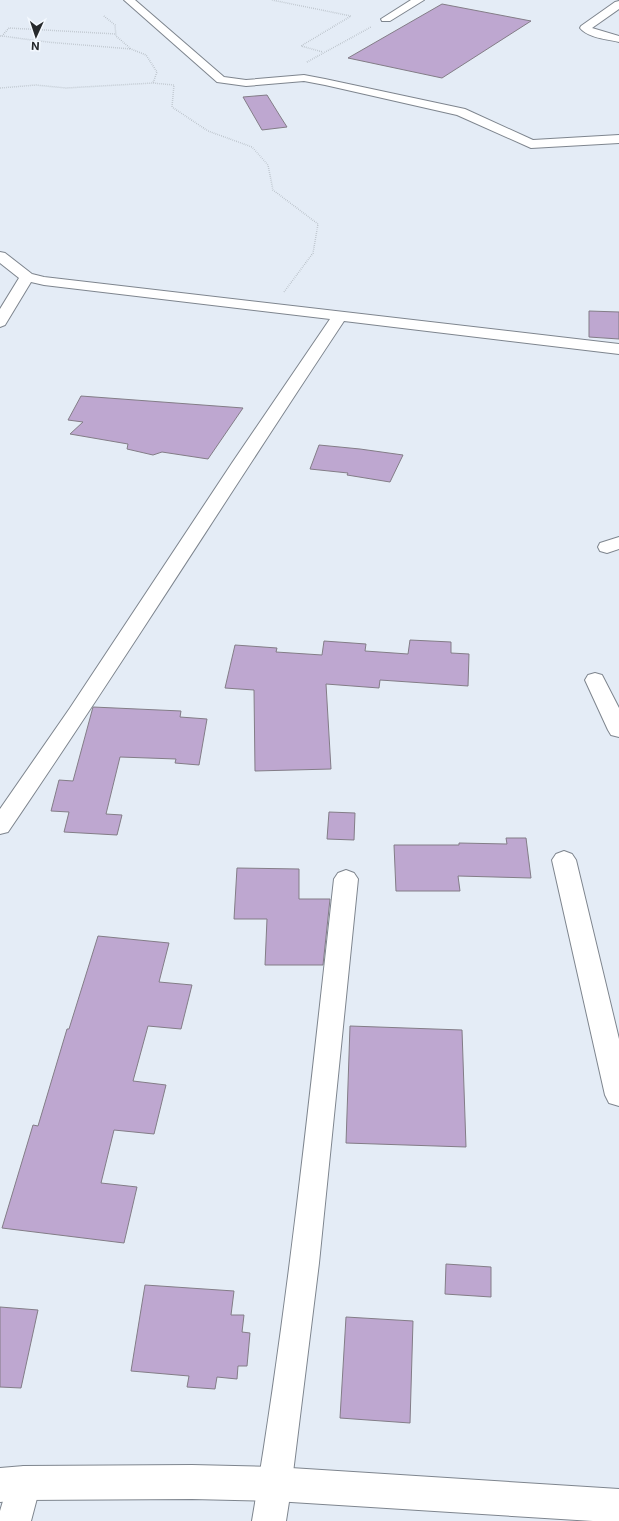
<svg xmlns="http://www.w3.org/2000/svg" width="619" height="1521" viewBox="0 0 619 1521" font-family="Inter,sans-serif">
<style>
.building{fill:#bea7d0;stroke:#837d87}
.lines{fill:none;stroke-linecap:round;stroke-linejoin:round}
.street-casing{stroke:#7e858e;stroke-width:2}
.secondary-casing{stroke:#7e858e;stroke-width:2}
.path{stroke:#a4abb2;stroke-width:1.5;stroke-dasharray:0.5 1.5;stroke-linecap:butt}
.street{fill:#fff;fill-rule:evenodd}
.secondary{fill:#fff;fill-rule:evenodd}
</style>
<rect width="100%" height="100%" fill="#e4ecf6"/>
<path class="building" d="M442 4 531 21 442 78 348 58Z
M267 95 280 116 287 127 262 130 243 97Z
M589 311 619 312V339L589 337Z
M81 396 243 408 208 459 162 452 153 455 127 449 128 444 70 434 83 422 68 420Z
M319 445 360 449 403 455 390 482 347 475 348 473 310 469Z
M410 640 451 642V653L469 654 468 686 380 680 379 688 326 684 331 769 255 771 254 690 225 688 235 645 277 648 276 652 322 655 324 641 366 644 365 651 408 654Z
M93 707 181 711 180 717 207 719 199 765 175 763 176 759 120 757 106 814 122 815 117 835 64 832 69 812 51 811 59 780 73 781Z
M329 812 355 813 354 840 327 839Z
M506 838H526L531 878 458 876 460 891H396L394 845H459V843L507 844Z
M237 868 299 869V899H330L323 965H265L267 919H234Z
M98 936 169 943 159 982 192 985 181 1029 148 1026 133 1081 166 1085 154 1134 114 1130 101 1183 137 1187 124 1243 2 1228 33 1125 38 1126 67 1029H69Z
M350 1026 462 1030 466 1147 346 1143Z
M446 1264 491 1267V1297L445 1294Z
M145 1285 234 1291 231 1315H244L242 1332 250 1333 247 1366H238L237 1379 217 1377 215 1389 187 1387 189 1376 131 1371Z
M0 1307 38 1310 21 1388 0 1387Z
M346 1317 413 1321 410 1423 340 1418Z"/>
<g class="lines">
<g class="street-casing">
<path id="street" d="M124 0H135L224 77 246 80 304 75 325 79 465 109 533 140 619 135V143L531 148 457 115 325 85 304 81 246 86 217 82Z
M411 0H424L390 21H382L381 19Z
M619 1V9L592 28 619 36V42C607 39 588 38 580 28L581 26 615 2Z
M0 252 5 253 32 274 44 277 619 344V354L344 321C231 491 123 663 8 832L0 834V809L70 708 232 463 330 319 44 285 31 282 5 325 0 327V309L19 278 0 263Z
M619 537V549L607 553 600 551 598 547 600 543Z
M595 673 602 675 619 708V737L611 735 608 730 585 680 588 675Z
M564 851 572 854 576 860 619 1039V1106L609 1103 605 1095 552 860 556 854Z
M346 870 354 873 358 879 319 1263 291 1489 286 1521H252C288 1308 310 1093 334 879L338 873Z
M24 1466 36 1471 41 1483 31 1521H0V1511L12 1471Z"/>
</g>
<g class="secondary-casing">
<path id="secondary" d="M192 1465 275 1467 619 1489V1521H593L275 1501 192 1499 24 1500 0 1502V1468L24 1466Z"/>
</g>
<path class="path" d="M272 0 351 16 301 46 323 52
M104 16 115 25 116 36 131 49 146 55 157 72 153 83
M0 36H2L9 28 116 34
M2 36 47 42 131 49
M307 62 371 27
M0 88 36 85 66 88 153 83 174 85 172 107 208 131 252 147 268 165 273 190 318 224 313 253 284 292"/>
<use href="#street" class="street"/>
<use href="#secondary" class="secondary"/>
</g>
<g transform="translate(36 36) rotate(183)" stroke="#f4f9ff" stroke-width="3" paint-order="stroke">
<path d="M0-3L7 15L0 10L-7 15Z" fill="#26292c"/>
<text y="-6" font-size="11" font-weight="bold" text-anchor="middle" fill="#26292c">N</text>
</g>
</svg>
